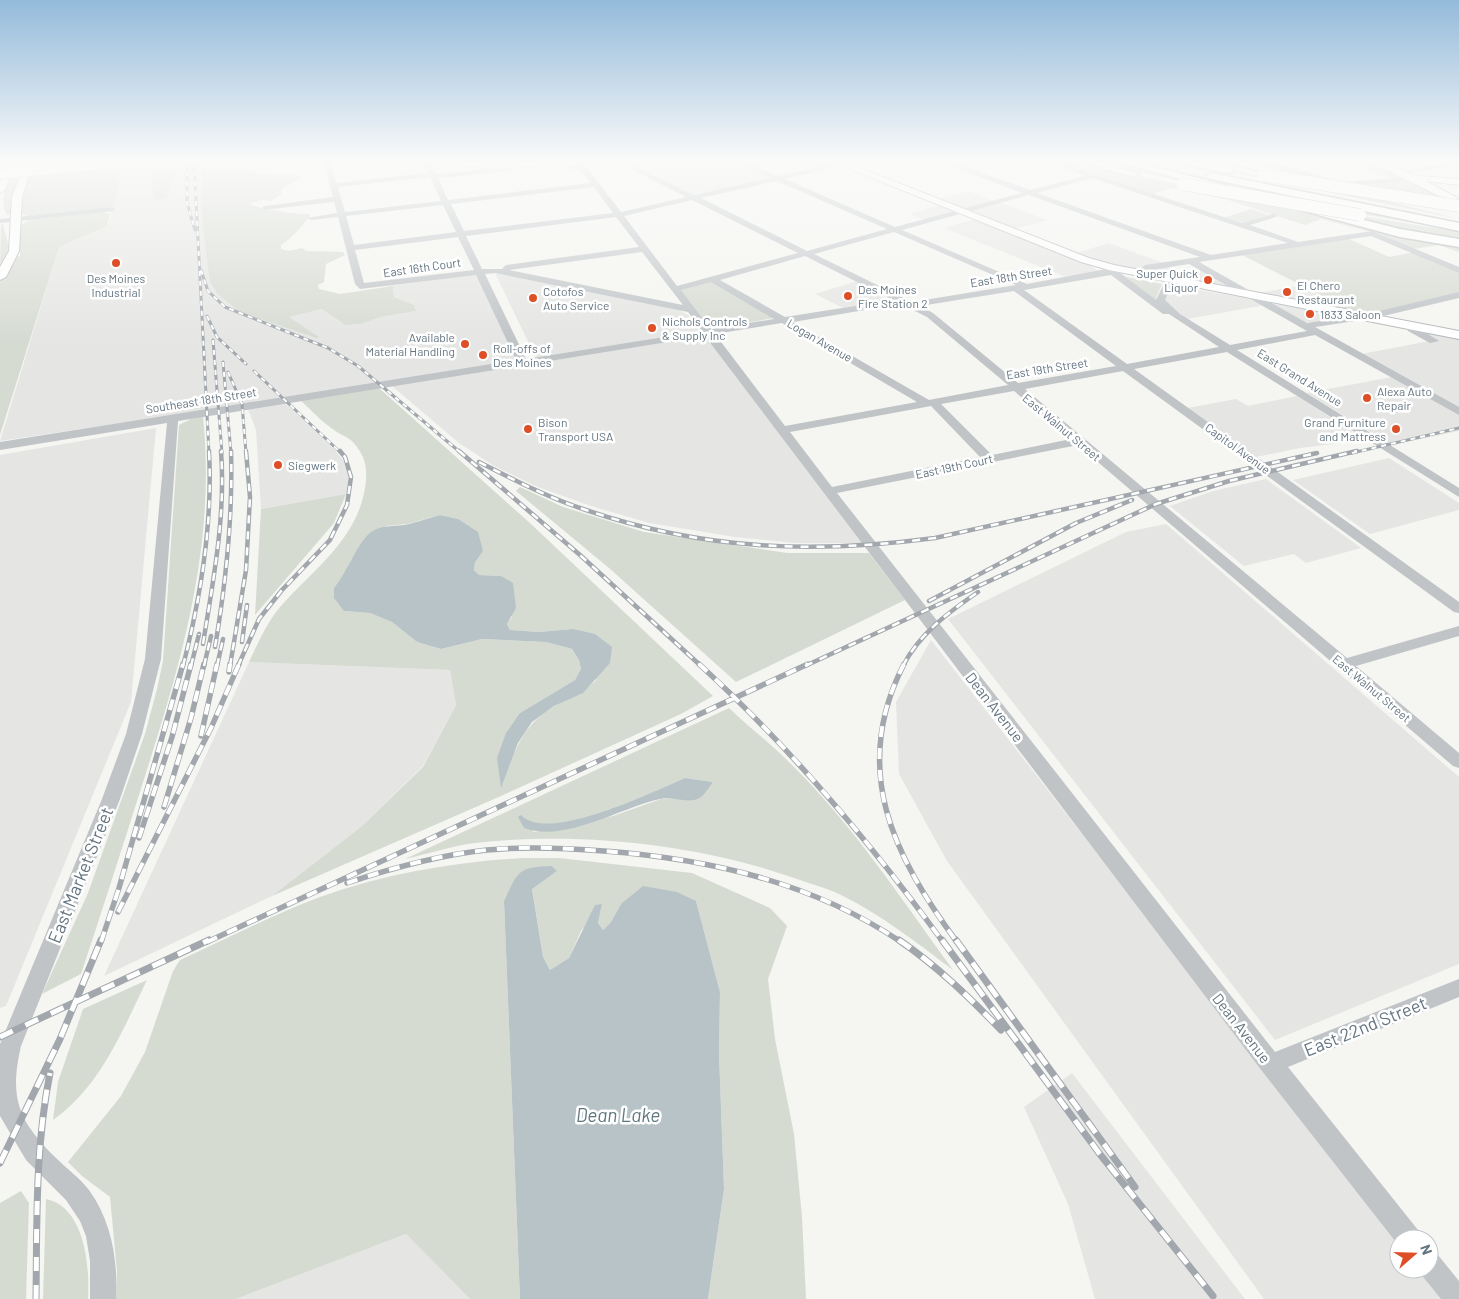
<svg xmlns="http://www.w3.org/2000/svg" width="1459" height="1299" viewBox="0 0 1459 1299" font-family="Barlow,sans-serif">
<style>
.built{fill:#e5e6e4}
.green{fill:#d6dbd2;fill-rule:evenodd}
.water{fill:#b7c3c7}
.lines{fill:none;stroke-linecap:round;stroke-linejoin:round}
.major-casing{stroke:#b1b6b9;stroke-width:2}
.highway-casing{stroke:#b1b5b8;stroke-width:3}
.minor{fill:#c0c4c7;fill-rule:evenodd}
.major{fill:#fff;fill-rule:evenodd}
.highway{fill:#fff;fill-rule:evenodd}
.rail-far3-casing{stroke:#a1a7ac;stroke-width:3}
.rail-far2-casing{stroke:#a1a7ac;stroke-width:4.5}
.rail-far1-casing{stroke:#a1a7ac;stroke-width:5.5}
.rail-casing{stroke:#a1a7ac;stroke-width:7}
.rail-far3{stroke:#fff;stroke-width:2;stroke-dasharray:5;stroke-linecap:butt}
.rail-far2{stroke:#fff;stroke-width:2.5;stroke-dasharray:8;stroke-linecap:butt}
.rail-far1{stroke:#fff;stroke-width:4;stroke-dasharray:11;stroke-linecap:butt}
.rail{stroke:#fff;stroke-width:5;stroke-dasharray:14;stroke-linecap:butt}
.major-bridge-casing{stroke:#b1b6b9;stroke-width:11;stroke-linecap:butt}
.highway-bridge-casing{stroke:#b1b5b8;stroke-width:13;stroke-linecap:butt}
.major-bridge{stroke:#fff;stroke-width:10}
.highway-bridge{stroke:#fff;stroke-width:12}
.poi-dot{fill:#de4e27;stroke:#fff;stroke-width:2}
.labels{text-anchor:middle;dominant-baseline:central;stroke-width:5;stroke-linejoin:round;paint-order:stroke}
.far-street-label{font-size:12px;fill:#647581;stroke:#fff}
.far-poi-label{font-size:12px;fill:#647581;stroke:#fff;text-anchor:start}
.street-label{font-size:15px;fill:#647581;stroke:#fff}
.near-street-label{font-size:18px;fill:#647581;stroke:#fff}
.near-water-label{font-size:19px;font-style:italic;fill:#5f777f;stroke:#fff}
</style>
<rect width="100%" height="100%" fill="#f5f5f1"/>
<path class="built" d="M155 161 152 175 167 198 180 161H202L201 203 209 263 259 318 316 338 315 334 295 323 288 317 322 309 345 325 361 324 381 317 415 311 413 305 394 297V290L388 286 476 274 516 359 511 361 294 397 0 441 59 247 92 233 109 223 123 163Z
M625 161H733L771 178 696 195Z
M788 161H828L834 164 810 170Z
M968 191 994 201 962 209 937 199Z
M999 202 1047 220 1015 229 971 210Z
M940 205 953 212 925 220 910 214Z
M975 219 1091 266 1100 272 1068 278 944 228Z
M1109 243 1163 263 1181 274 1203 270 1233 288 1113 267 1077 253Z
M495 273 677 309 688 315 699 330 692 333 538 357 535 356Z
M857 281 891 300 843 308 815 294Z
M1303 285 1341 305 1339 309 1254 294Z
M1176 286 1252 299 1265 305 1187 319 1164 302 1170 287Z
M1273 304 1337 314 1342 317 1306 323Z
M1423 331 1459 338V409L1361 354 1435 340Z
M698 337 708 339 863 543H795L735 537 649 523 591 506 538 487 494 466 459 443 392 386Z
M1392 377 1459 414V431L1391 445 1307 393Z
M1297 396 1366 440 1300 448 1256 457 1187 408 1236 399 1248 406Z
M285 403 334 449 343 460 349 476 346 494 261 509 256 430 248 409Z
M156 428 131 702 6 1006 0 1008V455Z
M1389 458 1459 503V510L1370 534 1293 480Z
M1266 479 1361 548 1306 563 1294 554 1244 566 1170 506 1213 491Z
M1166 524 1459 777V964L1275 1040 948 619 1126 532Z
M931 640 1399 1241V1269H1421L1444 1299H1264L947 861 899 774 896 702Z
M249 662 450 670 456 705 423 766 362 826 272 896 104 976Z
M1072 1073 1245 1299H1095L1068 1204 1024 1107Z
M406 1234 470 1299H236Z"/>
<path class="green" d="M155 161H180L167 198 158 200 153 199 152 175Z
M202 161H258L247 166 248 169 261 174 299 175 300 179 281 189V195L270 201 262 200 250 203 251 205C271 210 288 214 309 214L310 216C301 227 293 237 281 245V249L289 251 302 248 306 251 343 252 345 255 326 264 324 282 318 285 319 289 340 294 393 286 394 297 414 305 416 311 381 317 361 324 345 325 322 309 289 317 319 337 316 338 240 312 218 294 210 282 204 236 201 203Z
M1051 161H1080L1180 185 1459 244V252L1439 245 1414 249 1379 234 1321 219 1305 225 1228 200 1172 188 1152 194Z
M1088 161C1128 161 1184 174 1220 190Z
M1130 161 1427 223 1459 230 1280 201Z
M1230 161H1256L1334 183 1414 182 1456 204 1330 185Z
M1344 161H1370L1408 177 1391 179Z
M123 163 113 207 28 216 21 214 22 197 30 172Z
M1200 166 1327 186 1459 219Z
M21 173 10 214 7 215C0 200 4 188 11 174Z
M1302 206 1459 232V242L1427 237Z
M1251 209 1269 215 1244 223 1223 218Z
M102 212 110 214 107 226 59 247 0 435V282L13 258 20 256V225L30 220Z
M1 224 3 225 10 250 0 272Z
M1347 238 1389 257 1415 252 1459 271V293L1371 314 1339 309 1340 305 1242 255Z
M1122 276 1162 284 1156 298 1158 303Z
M708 282H713L774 318 717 328 709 326 681 290Z
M379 388 531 524 713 696 681 714 501 796 272 896 362 826 423 767 456 705 450 670 249 662C257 645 265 627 276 612 309 572 356 543 365 488 367 477 367 465 362 455 352 437 349 440 334 430 322 422 311 410 300 400ZM440 515 458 519 475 562 474 570 479 575 501 576 512 617 507 624 510 630 539 632 573 629 596 680C580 696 571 696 553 707 520 727 515 753 501 787L520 713 575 680 581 669 579 660 572 649 546 642 482 639 441 649 417 642 392 622 370 613 344 611 334 588 343 578 351 560 386 526 407 524Z
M203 416C216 542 183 657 145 776 124 842 103 908 81 974L42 994 88 893 145 734 157 689 163 661 179 425 191 419Z
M520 487 563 507 644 532 787 553H869L905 600 736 682 609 568 516 491Z
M346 494 334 523 255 615 261 509Z
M729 708C749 727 771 744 791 764 853 825 902 900 953 970 917 943 883 916 843 896 830 889 814 885 800 880 700 844 581 831 475 843 452 846 428 854 405 859ZM685 778 713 782 701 797 661 799 613 816 534 832 521 816C547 844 654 791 685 778Z
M522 858H559L692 873 770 908 787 926 768 979 775 1039 794 1134 802 1217 806 1299H708L724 1189 719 1054 720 992 696 901 621 904 611 922 603 930 598 923 602 904 581 931 569 958 550 970 543 957 532 888 557 871 552 866 506 897 504 901 520 1299H470L406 1234 236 1299H116L117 1271 110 1197 82 1176 68 1162 121 1096 145 1052 173 971 180 960C226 939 272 915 320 897 384 874 453 862 522 858Z
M147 980C122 1031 101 1086 53 1120L58 1082 83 1009Z
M21 1191 29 1203 26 1299H0V1203Z
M46 1199C85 1207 90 1267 88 1299H43Z"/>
<path class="water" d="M440 515 458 519 478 532 483 551 475 562 474 570 479 575 501 576 513 583 516 608 507 624 510 630 539 632 573 629 595 634 612 647 610 663 583 693 554 706 532 722 518 743 501 788 497 758 506 733 520 713 575 680 581 669 579 660 572 649 546 642 482 639 441 649 417 642 392 622 370 613 344 611 334 598V588C347 573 357 543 371 532 383 524 396 527 409 524 420 521 430 518 440 515Z
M685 778 713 782C710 786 705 794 701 797 690 805 672 796 660 799 619 808 565 843 524 828L518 817 521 815C547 844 654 791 685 778Z
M552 866 557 871 532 889 543 957 550 970 569 958 595 905 602 904 598 923 603 930 611 922 621 904 643 886 677 892 696 901 720 992 719 1054 724 1189 708 1299H520L504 901C518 872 517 867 552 866Z"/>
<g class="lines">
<g class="major-casing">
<path id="major" d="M7 161H15L5 190 0 193V178Z
M26 161H34L22 197 19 251 6 277 0 280V267L9 251 12 197Z
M437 161 499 163 567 161 563 164 499 169 441 164Z
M830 161H842L1089 258 1114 265 1459 331V339L1109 270 1081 262Z
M1369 161H1381L1417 176 1459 179V185L1426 181 1459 199V206Z"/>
</g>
<g class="highway-casing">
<path id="highway" d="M1079 161H1097L1139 174 1134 177Z
M1114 161H1132L1229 186 1231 188 1225 191Z
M1173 161C1187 161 1225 160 1235 170L1230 173 1178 164Z
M1220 161H1240L1297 174 1298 176 1293 179Z
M1211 173 1459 223V231L1207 178 1206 176Z
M1304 205 1400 229 1459 239V247L1400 237 1300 210V206Z"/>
</g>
<path class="minor" d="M324 161H331L336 183 428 173 423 161H430L435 173 441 174 547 161 552 163 491 173 438 178 448 200 591 183 584 174 551 161H561L579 168 575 161H582L621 212 686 197 616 161H625L694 195 770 178 734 161H743L778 176 846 161H859L785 179 895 227 1022 193 938 161H948L1030 190 1085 176 1044 161H1054L1242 223 1276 213V217L1250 225 1298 242 1372 231 1459 267V273L1371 236 1199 262 1307 323 1375 312 1459 292V298L1375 318 1315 327 1459 407V415L1315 335 1237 350 1459 488V497L1227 352 1134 369 1459 602V613L1454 612 1123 371 1025 389 1347 658 1459 626V636L1356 666 1459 753V768L1453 766 1078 445 837 493 1275 1052 1459 979V997L1288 1067 1418 1230 1421 1239H1399V1246L1262 1071 705 336 178 421 161 659 142 734 120 799 21 1046C9 1098 18 1121 56 1158 67 1169 80 1178 89 1190 112 1222 118 1261 116 1299H90V1261L86 1236 80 1221 66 1200 26 1160 0 1116V1044L102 799 126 734 145 659 167 423 0 450V442L516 360 476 275 360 289 355 284 338 217 311 220 307 218 337 213 334 202 263 210V206H266L333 197ZM430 177 441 201 345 212 338 187ZM1092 178 1288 243 1211 255 1037 193ZM777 181 887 229 807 251 701 198ZM594 187 613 213 464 231 451 204ZM1029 195 1200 257 1145 265 1141 268 1145 271 1189 264 1307 331 1230 345 1180 314 1165 300 1173 283 1167 276 1160 278 1164 283 1156 300 1119 272 1121 270 1117 267 1027 284 902 230ZM692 200 798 253 677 286 624 216ZM443 205 456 232 354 245 346 216ZM616 217 639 247 506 265 502 269H482L466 236ZM894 232 1016 285 912 302 814 254ZM458 237 474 270 364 283 355 250ZM642 252 683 305 509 270ZM805 256 893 300 785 317 720 280ZM495 273 688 312 702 331 526 359 485 274ZM1111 275 1163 314H1169L1219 347 1127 364 1024 290ZM711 282 774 319 711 329 681 290ZM1014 291 1116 366 1018 383 933 313 920 306ZM901 304 927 317 1008 385 929 400 793 322ZM782 323 917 402 785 426 715 334ZM1014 391 1071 439 992 455 941 404ZM931 406 980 457 832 487 790 432Z
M1257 161H1268L1341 182 1415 177 1419 179 1415 181 1341 186Z
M1458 161 1459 165 1407 173 1403 171Z
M111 207 115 209 114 211 0 223V219Z
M1409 322 1439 341 1430 343 1408 331 1404 325Z
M1429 1251 1438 1255 1459 1281V1299H1441L1420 1273 1419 1269H1429Z"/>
<use href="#major" class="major"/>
<use href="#highway" class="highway"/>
<g class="rail-far3-casing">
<path id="rail-far3" d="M187 161V203L195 230
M194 161 209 453
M0 179 25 161
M201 270 208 291 225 307 328 348 358 366 461 453
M207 316 217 337 246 364
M213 340 222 453
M223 362 231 453
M254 371 341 453
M228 372 242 404 246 453
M1352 453 1459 428"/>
</g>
<g class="rail-far2-casing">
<path id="rail-far2" d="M459 451 580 555 701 666
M479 462C514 480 549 498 586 510 703 550 813 554 935 538L1317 453
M929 601 1076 523 1132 500
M242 642 247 605
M203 644C213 581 226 516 221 451
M215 647C226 582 233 517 231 451
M183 666C201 596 213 524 209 451
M191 666 199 634
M204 666 211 636
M217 666 223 639
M230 666 246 570 250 497 246 451
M238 666 259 619 282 590 330 540 347 505 351 477 345 457 340 451
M805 666 1156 504 1229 481 1357 451
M903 666C919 634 949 612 978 592"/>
</g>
<g class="rail-far1-casing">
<path id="rail-far1" d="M699 664C791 748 870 842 943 942
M904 664C850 769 893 855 957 942
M229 672 230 664
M201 736 217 664
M164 807 191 718 204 664
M139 838 172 737 191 664
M347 883C392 868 439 855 487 850 526 846 565 848 604 851 709 859 812 882 901 942
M118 912 211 728 239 664
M101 942 119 888 183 664
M207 942 808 664"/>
</g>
<g class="rail-casing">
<path id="rail" d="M899 940C937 966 969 997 1001 1030
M942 940 1099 1153 1213 1296
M956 940 1135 1187
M0 1037 209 940
M0 1163 60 1039 101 940
M36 1299C37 1223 35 1148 50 1073"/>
</g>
<use href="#rail-far3" class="rail-far3"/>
<use href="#rail-far2" class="rail-far2"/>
<use href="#rail-far1" class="rail-far1"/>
<use href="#rail" class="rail"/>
<g class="major-bridge-casing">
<path id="major-bridge" d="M0 174 136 161"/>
</g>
<g class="highway-bridge-casing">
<path id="highway-bridge" d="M1263 175 1459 206
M1182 184 1360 215"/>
</g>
<use href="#major-bridge" class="major-bridge"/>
<use href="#highway-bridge" class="highway-bridge"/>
</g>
<linearGradient id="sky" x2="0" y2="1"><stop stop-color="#94badb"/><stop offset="0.47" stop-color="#fafaf9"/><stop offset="1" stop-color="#fafaf9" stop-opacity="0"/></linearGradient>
<rect width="1459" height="343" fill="url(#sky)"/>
<g class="poi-dot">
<circle cx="116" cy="263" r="5"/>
<circle cx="1208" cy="280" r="5"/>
<circle cx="1287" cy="292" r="5"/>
<circle cx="848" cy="296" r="5"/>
<circle cx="533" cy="298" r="5"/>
<circle cx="1310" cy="314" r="5"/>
<circle cx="652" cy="328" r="5"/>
<circle cx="465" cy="344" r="5"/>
<circle cx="483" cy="355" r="5"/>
<circle cx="1367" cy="398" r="5"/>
<circle cx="528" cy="429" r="5"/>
<circle cx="1396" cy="429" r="5"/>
<circle cx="278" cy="465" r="5"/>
</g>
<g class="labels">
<g class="far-street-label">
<text transform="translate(422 267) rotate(-8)">East 16th Court</text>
<text transform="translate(1011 276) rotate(-9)">East 18th Street</text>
<text transform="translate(820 340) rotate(30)">Logan Avenue</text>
<text transform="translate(1047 368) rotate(-9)">East 19th Street</text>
<text transform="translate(1300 377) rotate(32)">East Grand Avenue</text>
<text transform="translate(201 400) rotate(-9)">Southeast 18th Street</text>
<text transform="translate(1062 427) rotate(40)">East Walnut Street</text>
<text transform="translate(1238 448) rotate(36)">Capitol Avenue</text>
<text transform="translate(954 466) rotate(-12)">East 19th Court</text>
<text transform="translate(1372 688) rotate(40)">East Walnut Street</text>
</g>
<g class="far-poi-label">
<text x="1198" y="273" text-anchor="end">Super Quick<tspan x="1198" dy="14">Liquor</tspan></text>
<text x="116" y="278" text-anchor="middle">Des Moines<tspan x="116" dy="14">Industrial</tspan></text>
<text x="1297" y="285">El Chero<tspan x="1297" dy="14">Restaurant</tspan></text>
<text x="858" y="289">Des Moines<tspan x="858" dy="14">Fire Station 2</tspan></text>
<text x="543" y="291">Cotofos<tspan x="543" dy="14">Auto Service</tspan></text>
<text x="1320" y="314">1833 Saloon</text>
<text x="662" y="321">Nichols Controls<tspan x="662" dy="14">&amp; Supply Inc</tspan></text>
<text x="455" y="337" text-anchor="end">Available<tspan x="455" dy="14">Material Handling</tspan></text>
<text x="493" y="348">Roll-offs of<tspan x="493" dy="14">Des Moines</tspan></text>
<text x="1377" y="391">Alexa Auto<tspan x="1377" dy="14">Repair</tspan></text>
<text x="538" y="422">Bison<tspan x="538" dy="14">Transport USA</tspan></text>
<text x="1386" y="422" text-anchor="end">Grand Furniture<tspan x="1386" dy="14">and Mattress</tspan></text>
<text x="288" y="465">Siegwerk</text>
</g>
<g class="street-label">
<text transform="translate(995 707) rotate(52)">Dean Avenue</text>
<text transform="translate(1242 1028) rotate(52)">Dean Avenue</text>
</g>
<g class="near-street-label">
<text transform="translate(80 875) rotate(-68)">East Market Street</text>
<text transform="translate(1365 1026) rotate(-22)">East 22nd Street</text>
</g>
<g class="near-water-label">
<text x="618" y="1114">Dean Lake</text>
</g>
</g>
<g transform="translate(1414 1254) rotate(70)"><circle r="24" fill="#ffffff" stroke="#c1c8cd"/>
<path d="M0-4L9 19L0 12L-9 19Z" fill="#de4e27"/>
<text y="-8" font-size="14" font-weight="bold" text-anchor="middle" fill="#647581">N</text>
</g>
</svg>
